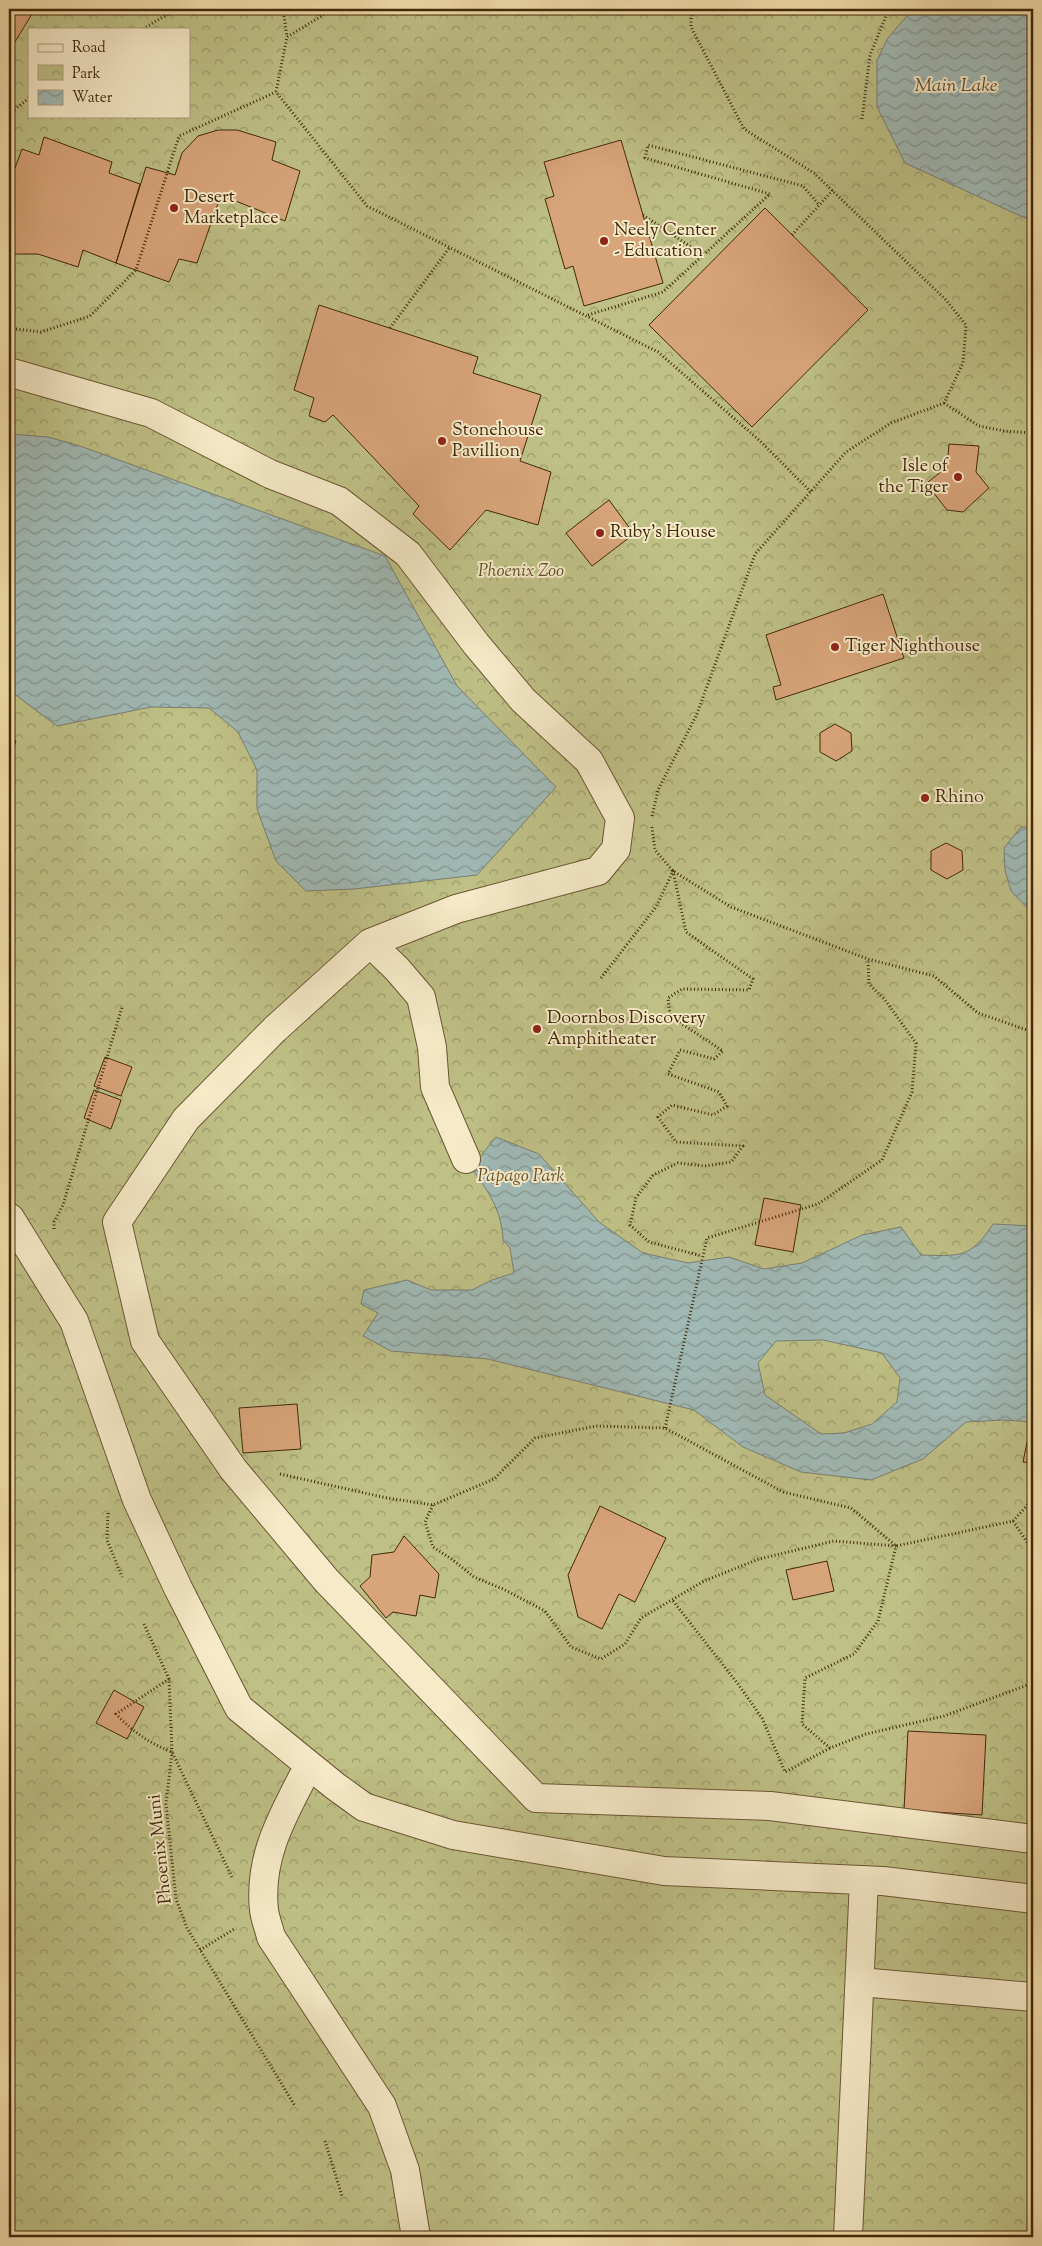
<svg xmlns="http://www.w3.org/2000/svg" width="1042" height="2246" viewBox="0 0 1042 2246" font-family="'Sorts Mill Goudy',serif">
<style>
.park{fill:url(#park-crowns);stroke:#807448;fill-rule:evenodd}
.water{fill:url(#water-waves);stroke:#7a7f71;fill-rule:evenodd}
.building{fill:#d8a47a;stroke:#42290b}
.lines{fill:none;stroke-linecap:round;stroke-linejoin:round}
.minor-casing{stroke:#6e5633;stroke-width:30}
.path{stroke:#42290b;stroke-width:3;stroke-dasharray:1 2.5;stroke-linecap:butt}
.minor{stroke:#f6eac8;stroke-width:28}
.poi-dot{fill:#8f2418;stroke:#f6eac8;stroke-width:2}
.labels{text-anchor:middle;dominant-baseline:central;stroke-width:4;stroke-linejoin:round;paint-order:stroke}
.poi-label{font-size:18px;fill:#42290b;stroke:#f6eac8;text-anchor:start}
.park-label{font-size:18px;font-style:italic;fill:#614f2a;stroke:#f6eac8}
.street-label{font-size:18px;fill:#42290b;stroke:#f6eac8}
.water-label{font-size:19px;font-style:italic;fill:#5a4d36;stroke:#f6eac8}
</style>
<defs>
<pattern id="park-crowns" width="20" height="18" patternUnits="userSpaceOnUse" patternTransform="scale(1.25)"><rect width="20" height="18" fill="#bec086"/><path d="M2 6a3 3 0 1 1 6 0M12 15a3 3 0 1 1 6 0" fill="none" stroke="#9c9c6c"/></pattern>
<pattern id="water-waves" width="16" height="10" patternUnits="userSpaceOnUse" patternTransform="scale(1.25)"><rect width="16" height="10" fill="#a0b9b5"/><path d="M0 5q4-4 8 0t8 0" fill="none" stroke="#849691"/></pattern>
</defs>
<rect width="100%" height="100%" fill="#f1deab"/>
<filter id="stains"><feTurbulence type="fractalNoise" baseFrequency=".004" numOctaves="4"/><feColorMatrix values="0 0 0 0 .2 0 0 0 0 .09 0 0 0 0 .02 0 0 0 .5 -.17"/></filter>
<radialGradient id="worn" r=".72"><stop offset=".6" stop-color="#630" stop-opacity="0"/><stop offset="1" stop-color="#630" stop-opacity=".3"/></radialGradient>
<path class="park" d="M9 9H1033V2237H9ZM29 29H189V116H29Z"/>
<path class="water" d="M913 9H1033V218H1025L905 163 877 107V60L888 38Z
M9 434 48 437 80 446 385 556 457 686 556 787 477 875 354 889 306 891 276 861 257 809V770L238 732 209 708 151 707 57 726 9 690Z
M1021 827H1033V914L1011 891 1005 870 1004 848Z
M496 1137 539 1154 599 1222 643 1253 688 1263 729 1257 764 1269 802 1263 862 1235 901 1227 921 1255C958 1256 971 1259 993 1224L1033 1226V1422L1004 1420 966 1422 923 1459 871 1480 801 1472 743 1447 694 1410 488 1359 391 1351 363 1336 378 1313 361 1304 364 1290 407 1280 431 1290H472L492 1280 514 1273 510 1248 503 1240C502 1211 488 1190 471 1168ZM823 1340 882 1353 900 1378 897 1402 872 1424 844 1433 821 1434 765 1395 758 1363 776 1341Z"/>
<path class="building" d="M9 9H35L13 45 9 42Z
M218 130H237L276 142 272 160 300 171 285 221 221 195 197 263 179 259 169 282 116 263 146 167 175 175 182 153 198 136Z
M44 137 112 162 109 173 140 184 116 263 83 250 78 267 38 254H9V184L22 149 39 155Z
M621 140 663 283 584 306 573 266 565 269 545 199 554 196 544 162Z
M765 208 868 310 752 427 649 325Z
M1033 303V326L1027 316Z
M319 305 478 357 473 373 541 395 520 461 551 472 538 525 486 510 450 550 413 514 419 506 333 415 325 422 309 416 314 398 294 390Z
M949 444 979 446 976 472 989 488 963 512 947 510 929 487 928 482 947 467Z
M609 500 634 534 592 566 566 533Z
M883 594 904 658 776 700 773 687 781 685 766 635Z
M835 724 851 733 852 751 836 761 820 752V733Z
M9 738 16 741 9 763Z
M946 843 962 851 963 870 947 879 931 870V851Z
M105 1057 132 1067 121 1096 94 1086Z
M94 1090 121 1100 111 1129 84 1118Z
M764 1198 801 1205 793 1252 755 1245Z
M297 1404 301 1449 243 1453 239 1408Z
M1031 1423H1033V1463L1023 1462Z
M600 1506 666 1538 635 1602 619 1594 602 1629 578 1617 568 1575Z
M404 1536 439 1574 435 1598 420 1595 416 1616 393 1612 386 1618 360 1586 370 1577 372 1555 394 1552Z
M827 1561 834 1591 793 1600 786 1570Z
M114 1690 144 1707 127 1739 96 1723Z
M908 1731 986 1735 982 1815 904 1810Z"/>
<g class="lines">
<g class="minor-casing">
<path id="minor" d="M12 373 151 413 270 474 339 501 408 554 476 644 523 700 589 761 620 818 616 849 598 871 456 909 370 943 275 1029 186 1119 117 1222 145 1341 233 1469 326 1580 536 1798 770 1806 1033 1839
M370 943 397 969 421 997 432 1047 435 1087 466 1159
M9 1219 10 1218 74 1321 137 1500 178 1588 239 1708 335 1786 364 1807 453 1835 664 1871 883 1881 1033 1899
M309 1765C285 1812 258 1855 264 1910 265 1919 269 1928 271 1937L382 2106 405 2170 416 2237
M860 1982 1033 1997
M848 2237 864 1880"/>
</g>
<path class="path" d="M283 9 287 37
M333 9 287 37 276 92 367 206 658 352 760 441 811 492
M143 29 176 9
M9 114 29 98
M862 119 870 55 889 9
M643 215 703 255
M792 235 833 190
M588 315 663 292 770 194 645 158 648 145 803 186 819 205
M9 328 41 332 90 316 136 270 179 136 276 92
M390 328 450 247
M944 403 979 426 1004 431 1033 433
M652 816 658 790 697 714 755 554 846 452 891 423 944 403 963 363 966 325 946 300 814 173 744 129 691 27V9
M652 827 655 850 673 871 731 907 868 959 934 976 978 1013 1033 1032
M601 978 656 907 673 871 686 932 753 979 749 990 682 989 668 998 670 1016 723 1051 714 1059 680 1050 668 1074 719 1092 727 1106 713 1115 672 1105 658 1117 676 1142 743 1146 731 1162 705 1166 678 1163 653 1175 636 1198 630 1225 649 1242 702 1256
M54 1229V1222L63 1205 122 1007
M665 1428 707 1238 818 1204 882 1160 912 1092 916 1043 885 1000 869 984 868 959
M280 1474 387 1498 433 1505 494 1479 535 1438 596 1426 665 1428 783 1492 851 1508 896 1546 1013 1521 1033 1551
M433 1505 425 1522 433 1547 453 1560 474 1577 503 1589 545 1611 571 1647 601 1659 625 1644 641 1618 704 1581 759 1559 834 1541 896 1546 878 1621 854 1654 805 1678 802 1724 830 1748 866 1734 944 1716 1033 1683
M108 1513 107 1540 122 1577
M1013 1521 1033 1499
M673 1601 738 1684 762 1718 785 1772 830 1748
M144 1624 169 1679 172 1752 166 1804 176 1899 187 1928 295 2106
M169 1679 116 1714C133 1732 149 1743 172 1752L232 1877
M200 1950 236 1928
M325 2141 342 2196
M350 2232V2237"/>
<use href="#minor" class="minor"/>
</g>
<g class="poi-dot">
<circle cx="174" cy="208" r="5"/>
<circle cx="604" cy="241" r="5"/>
<circle cx="442" cy="441" r="5"/>
<circle cx="958" cy="477" r="5"/>
<circle cx="600" cy="533" r="5"/>
<circle cx="835" cy="647" r="5"/>
<circle cx="925" cy="798" r="5"/>
<circle cx="537" cy="1029" r="5"/>
</g>
<g class="labels">
<g class="poi-label">
<text x="184" y="198">Desert<tspan x="184" dy="21">Marketplace</tspan></text>
<text x="614" y="231">Neely Center<tspan x="614" dy="21">- Education</tspan></text>
<text x="452" y="431">Stonehouse<tspan x="452" dy="21">Pavillion</tspan></text>
<text x="948" y="467" text-anchor="end">Isle of<tspan x="948" dy="21">the Tiger</tspan></text>
<text x="610" y="533">Ruby's House</text>
<text x="845" y="647">Tiger Nighthouse</text>
<text x="935" y="798">Rhino</text>
<text x="547" y="1019">Doornbos Discovery<tspan x="547" dy="21">Amphitheater</tspan></text>
</g>
<g class="park-label">
<text x="521" y="572">Phoenix Zoo</text>
<text x="521" y="1177">Papago Park</text>
</g>
<g class="street-label">
<text transform="translate(161 1849) rotate(-96)">Phoenix Muni</text>
</g>
<g class="water-label">
<text x="956" y="86">Main Lake</text>
</g>
</g>
<rect width="1042" height="2246" fill="none" stroke="#f1deab" stroke-width="30"/>
<rect x="10" y="10" width="1022" height="2226" fill="none" stroke="#42290b" stroke-width="2.5"/>
<rect x="15" y="15" width="1012" height="2216" fill="none" stroke="#42290b"/>
<rect x="28" y="28" width="162" height="90" fill="#f6eac8" stroke="#ae9d7c"/>
<rect x="38" y="44" width="25" height="8" fill="#f6eac8" stroke="#ae9d7c"/>
<text x="72" y="52" font-size="15" fill="#42290b">Road</text>
<rect x="38" y="65" width="25" height="15" fill="url(#park-crowns)" stroke="#ae9d7c"/>
<text x="72" y="78" font-size="15" fill="#42290b">Park</text>
<rect x="38" y="90" width="25" height="15" fill="url(#water-waves)" stroke="#ae9d7c"/>
<text x="72" y="102" font-size="15" fill="#42290b">Water</text>
<rect width="100%" height="100%" filter="url(#stains)"/>
<rect width="100%" height="100%" fill="url(#worn)"/>
</svg>
